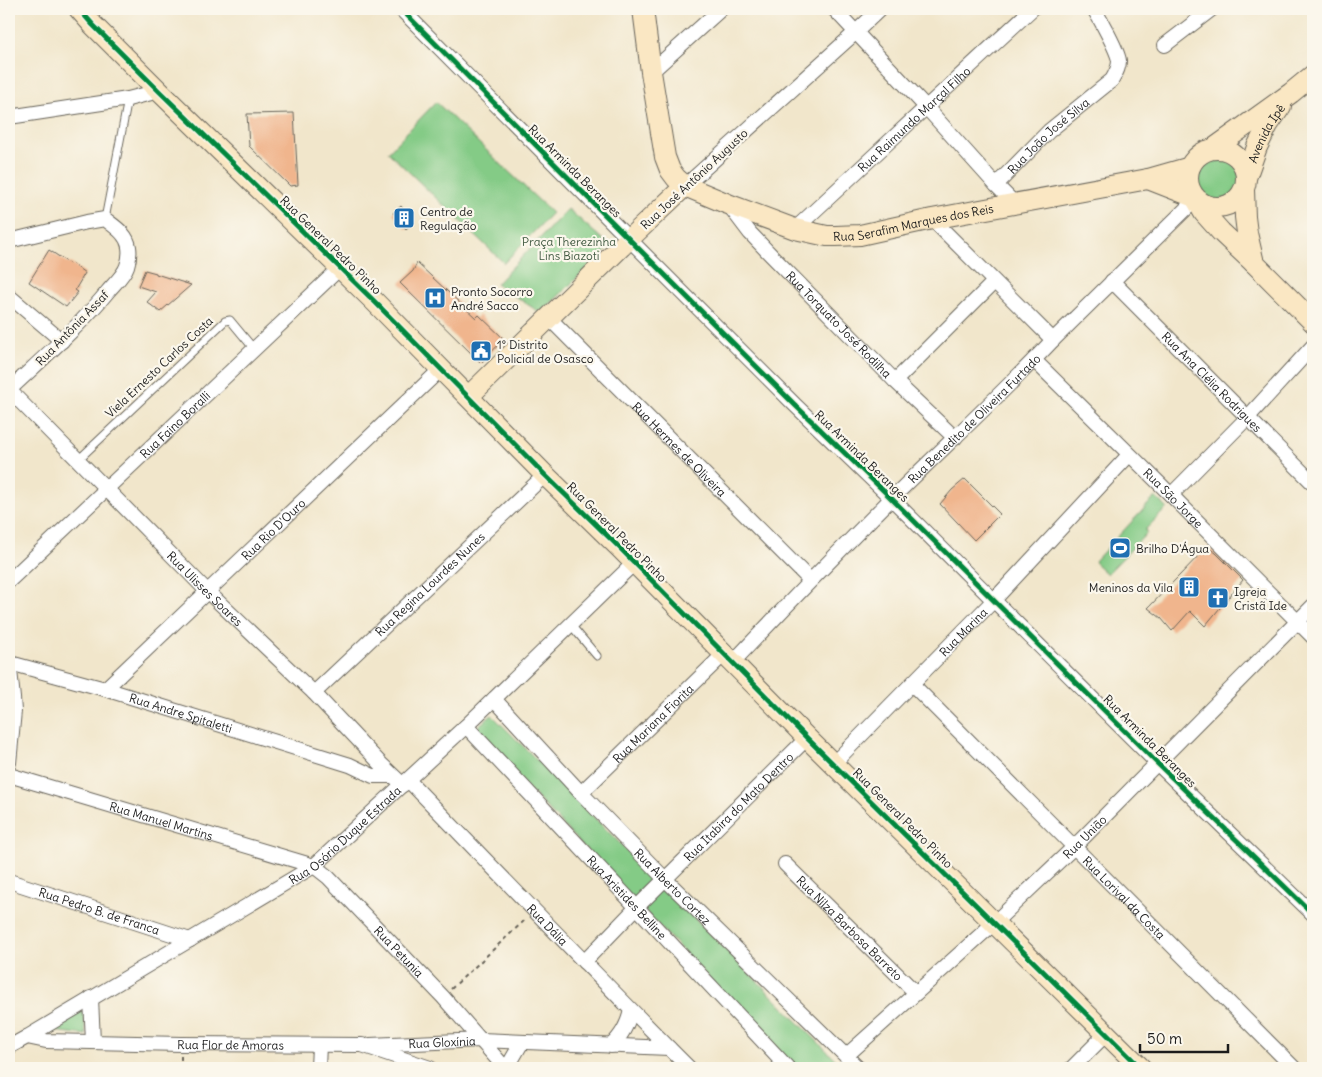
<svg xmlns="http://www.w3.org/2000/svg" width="1322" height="1077" viewBox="0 0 1322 1077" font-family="Delius,sans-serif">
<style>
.green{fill:#84cb86;stroke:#507451}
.building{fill:#f0b58d}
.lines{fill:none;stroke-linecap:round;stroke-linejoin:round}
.lane-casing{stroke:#676359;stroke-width:9}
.street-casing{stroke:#676359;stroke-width:16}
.secondary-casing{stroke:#676359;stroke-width:22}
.path{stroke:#676359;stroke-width:2;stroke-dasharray:4 4;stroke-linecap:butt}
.lane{stroke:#fff;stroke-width:7}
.street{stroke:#fff;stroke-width:14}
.secondary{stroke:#fae7c3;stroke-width:20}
.cycleway-casing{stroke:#fbf7ec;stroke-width:8}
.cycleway{stroke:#00873e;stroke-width:5}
.labels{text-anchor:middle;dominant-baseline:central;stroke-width:4.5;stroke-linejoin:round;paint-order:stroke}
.street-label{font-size:12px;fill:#1c1c1c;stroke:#fbf7ec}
.poi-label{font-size:12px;fill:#1c1c1c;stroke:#fbf7ec;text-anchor:start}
.park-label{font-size:12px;fill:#405941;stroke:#fbf7ec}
</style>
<rect width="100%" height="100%" fill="#fbf7ec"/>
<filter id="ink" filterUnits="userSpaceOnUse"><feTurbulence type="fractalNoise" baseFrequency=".02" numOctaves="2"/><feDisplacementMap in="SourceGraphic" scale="10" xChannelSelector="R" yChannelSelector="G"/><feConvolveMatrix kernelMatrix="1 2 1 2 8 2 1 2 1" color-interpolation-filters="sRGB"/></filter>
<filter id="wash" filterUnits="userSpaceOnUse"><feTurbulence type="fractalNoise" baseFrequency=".0096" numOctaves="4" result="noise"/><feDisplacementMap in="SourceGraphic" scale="20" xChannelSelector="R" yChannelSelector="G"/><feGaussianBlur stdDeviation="1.12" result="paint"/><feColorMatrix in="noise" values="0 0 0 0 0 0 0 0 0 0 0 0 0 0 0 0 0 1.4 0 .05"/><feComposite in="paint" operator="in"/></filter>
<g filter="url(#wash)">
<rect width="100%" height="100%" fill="#f1e6cb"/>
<path class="green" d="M436 102 552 213 504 263 388 152Z
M1214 154C1224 154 1240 157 1241 170 1241 174 1240 178 1240 182 1239 186 1239 190 1237 193 1228 205 1208 203 1200 192 1189 176 1199 161 1214 154Z
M568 209 610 246 541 313 496 284Z
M1155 497 1167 508 1145 530 1147 533 1107 574 1094 562Z
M492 715 844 1068H794L481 739 478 726Z
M83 1010 86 1035 45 1030Z"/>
<g id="blocks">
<path class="building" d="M294 113 298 185 290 186 249 146 247 114Z
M401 206 414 222 406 229 393 213Z
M49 250 70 264 71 263 85 273 75 290 78 292 66 307 29 282Z
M417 263 476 318 479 315 504 339 481 363 400 283 413 271Z
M145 270 156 273V274L191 285 160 312 147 302 156 292 138 286Z
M965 479 1000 514 974 540 940 504 952 490Z
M1207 547 1216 553 1243 580 1205 626 1190 611 1172 631 1161 618 1148 608Z"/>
</g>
</g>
<g filter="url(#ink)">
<use href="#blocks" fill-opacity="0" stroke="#676359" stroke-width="1"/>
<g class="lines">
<g class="lane-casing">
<path id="lane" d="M105 219 128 99
M78 460 225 321 230 320 254 349
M570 624 597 656"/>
</g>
<g class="street-casing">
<g id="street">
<path d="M401 9 629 239 795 405 886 493 1157 763 1313 914"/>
<path d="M834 9 926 107 996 185 1015 204"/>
<path d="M1165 45 1212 9"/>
<path d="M651 72 721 9"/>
<path d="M9 117 128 99 159 91"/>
<path id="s1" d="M996 185 1049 131 1112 80C1115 75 1119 68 1119 61 1118 51 1100 19 1094 9"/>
<path d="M685 186 856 32 880 9"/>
<path id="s2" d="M728 204 750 233 771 255 895 381 955 438"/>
<path d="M932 219 1053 340"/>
<path id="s3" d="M795 229 1032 9"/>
<path d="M9 241 87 222 105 219C115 227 127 234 129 247 130 253 129 260 127 266 124 275 115 283 109 290 79 327 43 358 9 390"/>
<path id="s4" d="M1112 281 1313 483"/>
<path d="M9 296 62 341"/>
<path id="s5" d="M549 318 810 580"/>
<path id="s6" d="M1034 360 1171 495 1313 637"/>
<path d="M895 381 994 282"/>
<path id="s7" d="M9 390 208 592 314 693 380 763 403 785"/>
<path d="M1171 495 1248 417 1313 346"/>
<path id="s8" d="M9 581 340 268"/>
<path d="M9 661 13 698 14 711 9 763"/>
<path id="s9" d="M10 663 105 689 350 765 373 776H392"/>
<path id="s10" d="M732 663C784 608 837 553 891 499 945 446 1001 395 1053 340L1196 199"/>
<path id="s11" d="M912 684 1294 1068"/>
<path id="s12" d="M105 689 441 369"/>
<path id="s13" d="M314 693 545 475"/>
<path id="s14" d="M494 699 581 793 665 879 858 1068"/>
<path id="s15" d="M466 726 788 1068"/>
<path id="s16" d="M834 763 994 600 1129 455"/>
<path id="s17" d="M9 775 314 866 328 877 443 997 505 1068"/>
<path id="s18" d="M408 780C501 876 594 973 689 1068"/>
<path id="s19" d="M581 793 724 654"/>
<path id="s20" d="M785 864 916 993"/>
<path id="s21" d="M9 881 190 940"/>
<path id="s22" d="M584 962 636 908 807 738"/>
<path d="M91 998 93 1042"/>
<path id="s23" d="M27 1037 46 1041 181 1044 362 1045 430 1068"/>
<path id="s24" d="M370 1045 481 1040 669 1048"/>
<path d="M611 1046C622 1035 627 1026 631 1011"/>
<path id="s25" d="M9 1047 27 1037 314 866 466 726 634 563"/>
<path id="s26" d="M846 1056 994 923 1073 848 1313 606"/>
<path d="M318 1068 319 1045"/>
<path d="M507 1068 522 1042"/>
<path d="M1072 1068 1107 1033"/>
</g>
</g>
<g class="secondary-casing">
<g id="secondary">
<path d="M79 9 93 25 159 91 375 302 545 475 620 548 807 738 1141 1068"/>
<path id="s27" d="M643 9 651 72 665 157 670 170 676 178 685 186 728 204 795 229 827 236H836L860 235 932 219 1148 179 1190 167"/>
<path d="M1213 149 1291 93 1313 75"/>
<circle cx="1217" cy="178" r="29"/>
<path id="s28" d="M1246 178 1257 147 1268 125 1281 106"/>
<path d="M1148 179 1194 197"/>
<path d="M1244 190 1245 217 1247 233 1254 263"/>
<path d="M1196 199 1204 213 1221 232 1254 263 1313 322"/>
<path d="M469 396 629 239 685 186"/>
</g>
</g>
<path class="path" d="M451 989 526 919
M181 1068V1056"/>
<use href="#lane" class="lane"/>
<use href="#street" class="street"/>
<use href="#secondary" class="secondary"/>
<g class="cycleway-casing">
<path id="cycleway" d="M79 9 93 25 159 91 375 302 545 475 620 548 807 738 1141 1068
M401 9 629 239 795 405 886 493 1157 763 1313 914"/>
</g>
<use href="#cycleway" class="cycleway"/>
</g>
</g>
<defs>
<g id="building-square" transform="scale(1.125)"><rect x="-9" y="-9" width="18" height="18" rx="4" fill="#1f6fb2" stroke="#fbf7ec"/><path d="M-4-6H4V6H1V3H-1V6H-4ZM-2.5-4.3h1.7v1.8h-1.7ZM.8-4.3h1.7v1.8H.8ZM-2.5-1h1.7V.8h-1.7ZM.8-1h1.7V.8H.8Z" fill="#fff"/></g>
<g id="hospital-square" transform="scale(1.125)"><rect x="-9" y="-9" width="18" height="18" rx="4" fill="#1f6fb2" stroke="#fbf7ec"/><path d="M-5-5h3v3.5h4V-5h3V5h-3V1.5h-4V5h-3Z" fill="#fff"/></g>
<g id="civic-square" transform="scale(1.125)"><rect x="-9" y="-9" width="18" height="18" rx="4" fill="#1f6fb2" stroke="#fbf7ec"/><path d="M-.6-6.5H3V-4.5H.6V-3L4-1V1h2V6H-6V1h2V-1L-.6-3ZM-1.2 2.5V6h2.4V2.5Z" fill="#fff"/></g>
<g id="stadium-square" transform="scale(1.125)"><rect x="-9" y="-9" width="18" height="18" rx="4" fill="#1f6fb2" stroke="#fbf7ec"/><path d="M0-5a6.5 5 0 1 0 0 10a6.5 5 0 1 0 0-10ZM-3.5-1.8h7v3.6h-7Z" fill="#fff"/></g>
<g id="church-square" transform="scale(1.125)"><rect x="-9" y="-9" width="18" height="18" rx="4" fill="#1f6fb2" stroke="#fbf7ec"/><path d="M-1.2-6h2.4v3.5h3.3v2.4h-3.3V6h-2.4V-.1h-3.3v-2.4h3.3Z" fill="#fff"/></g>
</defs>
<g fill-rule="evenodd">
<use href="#building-square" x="404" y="218"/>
<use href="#hospital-square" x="435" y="298"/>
<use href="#civic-square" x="481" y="351"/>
<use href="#stadium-square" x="1120" y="548"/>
<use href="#building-square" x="1189" y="587"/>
<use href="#church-square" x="1218" y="598"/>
</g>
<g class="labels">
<g class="street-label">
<text stroke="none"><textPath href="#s3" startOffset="162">Rua Raimundo Marçal Filho</textPath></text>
<text stroke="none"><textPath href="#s28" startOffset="49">Avenida Ipê</textPath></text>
<text stroke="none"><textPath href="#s1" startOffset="72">Rua João José Silva</textPath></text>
<text transform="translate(575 171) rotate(45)">Rua Arminda Beranges</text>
<text transform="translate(694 179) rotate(-43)">Rua José Antônio Augusto</text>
<text stroke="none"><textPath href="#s27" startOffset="424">Rua Serafim Marques dos Reis</textPath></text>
<text transform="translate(331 245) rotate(44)">Rua General Pedro Pinho</text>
<text stroke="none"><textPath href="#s2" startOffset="164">Rua Torquato José Rodilha</textPath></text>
<text transform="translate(72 328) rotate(-46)">Rua Antônia Assaf</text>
<text transform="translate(159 367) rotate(-43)">Viela Ernesto Carlos Costa</text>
<text stroke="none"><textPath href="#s4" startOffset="142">Rua Ana Clélia Rodrigues</textPath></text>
<text stroke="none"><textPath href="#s10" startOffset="344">Rua Benedito de Oliveira Furtado</textPath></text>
<text stroke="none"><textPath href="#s8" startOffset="228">Rua Faino Boralli</textPath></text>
<text stroke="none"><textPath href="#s5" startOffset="185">Rua Hermes de Oliveira</textPath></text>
<text transform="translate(862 456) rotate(44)">Rua Arminda Beranges</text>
<text stroke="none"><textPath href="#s6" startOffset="196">Rua São Jorge</textPath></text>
<text stroke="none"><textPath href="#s12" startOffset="232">Rua Rio D'Ouro</textPath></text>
<text transform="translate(617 532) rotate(45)">Rua General Pedro Pinho</text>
<text stroke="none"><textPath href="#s13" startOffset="159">Rua Regina Lourdes Nunes</textPath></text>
<text stroke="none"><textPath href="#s7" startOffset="279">Rua Ulisses Soares</textPath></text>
<text stroke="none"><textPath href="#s16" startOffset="184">Rua Marina</textPath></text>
<text stroke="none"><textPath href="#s9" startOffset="178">Rua Andre Spitaletti</textPath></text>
<text stroke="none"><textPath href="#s19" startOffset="100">Rua Mariana Fiorita</textPath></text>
<text transform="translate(1150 741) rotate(45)">Rua Arminda Beranges</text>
<text stroke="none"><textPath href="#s22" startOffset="219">Rua Itabira do Mato Dentro</textPath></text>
<text transform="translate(903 818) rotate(45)">Rua General Pedro Pinho</text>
<text stroke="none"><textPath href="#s17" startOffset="159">Rua Manuel Martins</textPath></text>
<text stroke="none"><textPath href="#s25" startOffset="398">Rua Osório Duque Estrada</textPath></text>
<text stroke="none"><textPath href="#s26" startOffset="324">Rua União</textPath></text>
<text stroke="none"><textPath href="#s14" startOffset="259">Rua Alberto Cortez</textPath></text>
<text stroke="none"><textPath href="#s15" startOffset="235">Rua Aristides Belline</textPath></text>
<text stroke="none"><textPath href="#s11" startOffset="301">Rua Lorival da Costa</textPath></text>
<text stroke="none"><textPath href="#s21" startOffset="95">Rua Pedro B. de Franca</textPath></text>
<text stroke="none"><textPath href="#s18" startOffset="201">Rua Dália</textPath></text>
<text stroke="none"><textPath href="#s20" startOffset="91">Rua Nilza Barbosa Barreto</textPath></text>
<text stroke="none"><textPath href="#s17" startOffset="439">Rua Petunia</textPath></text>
<text stroke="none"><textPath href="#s24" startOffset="72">Rua Gloxínia</textPath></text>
<text stroke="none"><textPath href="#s23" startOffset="204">Rua Flor de Amoras</textPath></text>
</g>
<g class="poi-label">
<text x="420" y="211">Centro de<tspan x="420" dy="14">Regulação</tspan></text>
<text x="451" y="291">Pronto Socorro<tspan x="451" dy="14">André Sacco</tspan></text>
<text x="497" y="344">1º Distrito<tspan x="497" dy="14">Policial de Osasco</tspan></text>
<text x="1136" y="548">Brilho D'Água</text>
<text x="1173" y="587" text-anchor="end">Meninos da Vila</text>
<text x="1234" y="591">Igreja<tspan x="1234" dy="14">Cristã Ide</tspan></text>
</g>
<g class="park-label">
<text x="569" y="241">Praça Therezinha<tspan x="569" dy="14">Lins Biazoti</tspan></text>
</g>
</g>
<rect width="1322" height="1077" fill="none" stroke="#fbf7ec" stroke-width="30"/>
<path d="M1140 1044v8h88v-8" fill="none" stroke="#1c1c1c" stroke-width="2.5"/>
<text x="1147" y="1044" font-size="15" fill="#1c1c1c" stroke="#fbf7ec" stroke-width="4" paint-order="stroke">50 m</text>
</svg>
